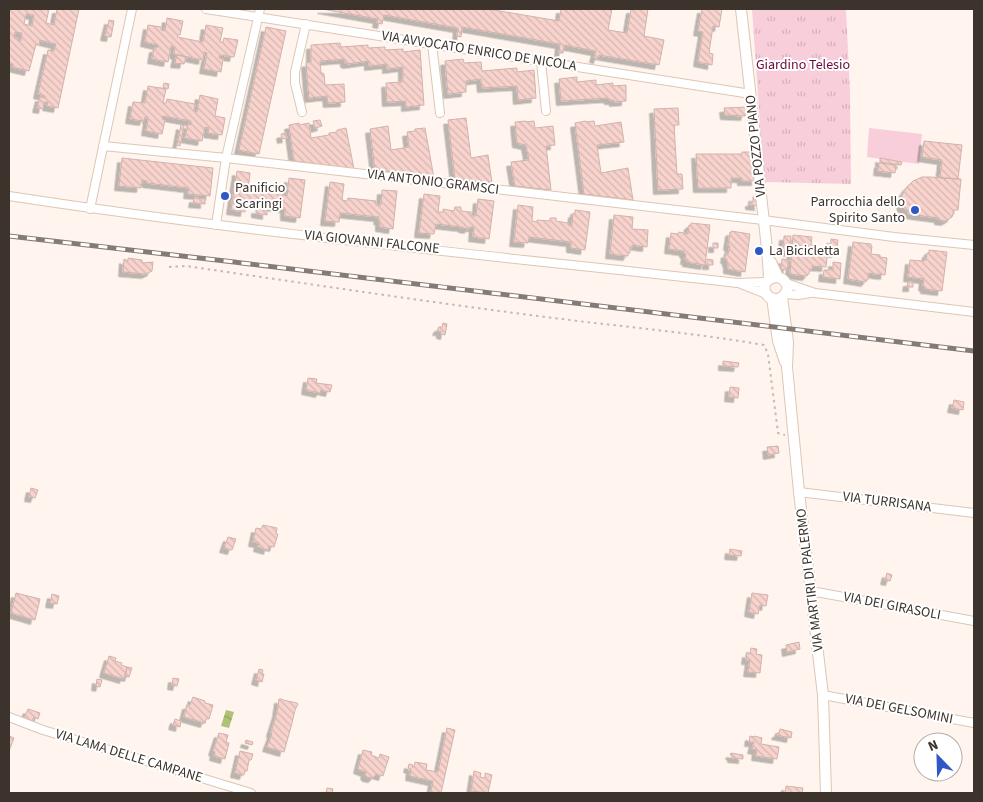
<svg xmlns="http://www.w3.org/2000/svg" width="983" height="802" viewBox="0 0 983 802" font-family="'Source Sans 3',sans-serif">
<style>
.grass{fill:url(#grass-tufts)}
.garden{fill:#f7ceda}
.water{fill:url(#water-waves)}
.building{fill:url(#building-back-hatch);stroke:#d1b2ad;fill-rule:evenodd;filter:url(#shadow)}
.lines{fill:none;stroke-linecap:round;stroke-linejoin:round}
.minor-casing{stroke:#ddc6b4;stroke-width:10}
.tertiary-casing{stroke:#ddc6b4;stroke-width:12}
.path{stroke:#c3bab3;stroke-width:2;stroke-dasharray:2.5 4;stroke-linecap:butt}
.minor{stroke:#fff;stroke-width:8}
.tertiary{stroke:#fff;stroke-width:10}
.rail-casing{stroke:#847b74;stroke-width:5}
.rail{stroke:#fff;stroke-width:3;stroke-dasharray:9;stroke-linecap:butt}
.poi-dot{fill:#3057c6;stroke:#fff;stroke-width:2}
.labels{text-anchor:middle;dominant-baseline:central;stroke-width:4;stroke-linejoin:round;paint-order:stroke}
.street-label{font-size:14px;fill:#3c332c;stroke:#fff}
.park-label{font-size:14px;fill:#6e093b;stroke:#fff}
.poi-label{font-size:14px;fill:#3c332c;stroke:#fff;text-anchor:start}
</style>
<defs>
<pattern id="grass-tufts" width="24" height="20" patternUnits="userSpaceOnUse" patternTransform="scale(1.25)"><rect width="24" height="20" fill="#f7ceda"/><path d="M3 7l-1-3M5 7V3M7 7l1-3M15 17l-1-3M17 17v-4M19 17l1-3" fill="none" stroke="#d5b1bb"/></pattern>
<pattern id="water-waves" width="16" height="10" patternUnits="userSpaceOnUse" patternTransform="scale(1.25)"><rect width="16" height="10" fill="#aec375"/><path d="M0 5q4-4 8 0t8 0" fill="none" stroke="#8f9f60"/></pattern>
<pattern id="building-back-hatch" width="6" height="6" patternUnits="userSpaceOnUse" patternTransform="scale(1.25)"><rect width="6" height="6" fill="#f8d3cd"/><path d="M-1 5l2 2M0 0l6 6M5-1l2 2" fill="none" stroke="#d6b6b0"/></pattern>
<filter id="shadow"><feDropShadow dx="-4.5" dy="4.5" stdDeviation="0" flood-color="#0004"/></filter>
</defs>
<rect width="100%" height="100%" fill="#fff5ee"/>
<path class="grass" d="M752 9H846L850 93 851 184 764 182Z"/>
<path class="garden" d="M869 128 922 134 919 164 867 157Z"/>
<path class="water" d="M226 710 234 712 229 728 221 726Z"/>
<path class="building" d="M9 9H49L46 23 54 25 57 9H79L58 108 47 106 48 102H44L43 109 37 108 40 97 45 98V96L38 94 48 50 54 51 56 44 40 40 39 45 36 44 29 71 12 67 13 64 9 62ZM26 14 34 15 32 26 24 24ZM15 32 22 33 21 41H18V38H14Z
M322 9H488L559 21 561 9H612L608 30 627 33 631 9H648L644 36 664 40 659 65 599 55 598 59 594 58 596 51 564 45 563 53H559L560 44 462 27 461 37 457 36 458 28 384 15 382 24 377 23 378 19Z
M702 9H722L719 27 713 26 709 53 713 54 712 65 698 62 703 32 698 31Z
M167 18 183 21 180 35H178L177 37 203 42 206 25 223 28 220 42H223L224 38 238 40 234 57 220 55 219 58 223 59 221 72 204 69 207 53 204 52 203 60 174 54 175 47 171 46 168 62 152 59 154 48H157L158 45 145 42 148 25 161 27V30L165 31Z
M109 20 114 21 111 37 105 36Z
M266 27 286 31 259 154 239 150Z
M340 43 341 47 368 45V48L385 47V50L403 49V52L420 50 424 105 406 107V101L387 102 386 83 402 82V79H403V67L387 69V64L369 66V61L347 64V63H345V59L320 61 321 73H323L324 74 325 85 344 84 345 102 328 103 327 96 309 98 306 63 311 62V45Z
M177 55 186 57 184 64 175 63Z
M463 59 464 63 481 62 482 71 517 68V72L534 70 536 98 518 100 517 86 482 88 481 79 466 81V92L448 94 445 61Z
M577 77V82L596 80V85L613 83V86L626 85V101L614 102V100H609L608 98 561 101 559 79Z
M164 83 169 84 168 89 163 87Z
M148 86 166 89 163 103H166L167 99 195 104 194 111 197 112 200 95 218 99 215 116 225 118 222 135 208 133 209 128 205 127 202 141 185 138 188 124 191 125V121L163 116 162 119 165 120 162 134 146 131 148 120 147 119 148 117H145L144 121 130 119 133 102 145 103Z
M748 107 745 116 725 115 724 108Z
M678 108 679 125H674L677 174H682L683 189 658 190 654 109Z
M466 118 471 158 488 155 492 183 455 179 448 120Z
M320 120 322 126 315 128 313 121Z
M526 121V122L534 121 535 128 553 126 555 145 546 146 551 190 515 186 511 162 529 160 526 145 517 143 515 122Z
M586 121V122L594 121 595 126 621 122 624 142 597 145 601 173 628 168 633 200 584 194 575 123Z
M299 123V125L309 123 311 138 329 135V133L337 132V130L346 128 354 169 294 161 289 125Z
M181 125 184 126 180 146 177 145Z
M388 126 391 150 409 147 407 132 415 131V129L425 128 434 178 375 170 370 129Z
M286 133 287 138 282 139 281 134Z
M924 141 962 145 958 179 940 178 942 160 922 157Z
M742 152H752L753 177H756V181H742V178H731V188H698L696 154H742Z
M122 158 213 168 210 196 188 194 189 188 147 183V181L142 180 141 188 119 186Z
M880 158 902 162 901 165 880 162Z
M879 163 896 165 895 173 878 171Z
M237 171 250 173 248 190H254V187L283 191 282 195 287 196 289 178 305 180 300 218 285 216V208L246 203 245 212 231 210Z
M922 177H930L961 179 958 210H954L952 217 949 219 945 221 939 220V218L908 214V211L904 209 902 207 901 201 902 195 907 187 913 181Z
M330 182 344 184 342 200 347 201 348 198 376 201V205H381L382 190 397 191 393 229 380 227V220H378L379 217 340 213 339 222 325 221Z
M424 194 440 196 438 212H443V209L454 211 455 207H461V211L471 212V216H476L478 199 494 201 489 239 473 237 474 227H469V229L463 228V227L436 224 434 234 419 233Z
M753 197H758L759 206 750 205V202H753Z
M194 198 205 199V204L193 203Z
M518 205 533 207 532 221 537 222V220L550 221V218H556V221L568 223V225L572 226 573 213 575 214V210L590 212 585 250 571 248V242L529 237 528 243 514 242Z
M256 209 267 210V215L256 213Z
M614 215 633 217 632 229 648 230 647 247 632 245V248L630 247V253H628V256L610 254Z
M691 223 710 225 705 265 687 262V260H685L686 254 684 253V251L669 249 671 233 678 234 679 232 688 234 689 225H691Z
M731 231 750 234 745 272 728 269V263L727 262V259H725L726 253 728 254 730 246H728L730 232 731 233Z
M793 235 812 237 811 245H814L813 249 828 250 826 267 812 266V269H810L809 274H808L807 276 790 274Z
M784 236H791L790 252 783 251Z
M831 239 838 240 836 253 830 252Z
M853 242 871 244V246H872L871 254 880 255V257L887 258 885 275 868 273V280H866V282L848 279Z
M713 243H718V248H713Z
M929 250 947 252 942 291 925 289V287L923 286 924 279 908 277 910 260 924 261V260H926L927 253H929Z
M128 258 142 260V263L153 262 152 271 146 274 123 272 124 259 128 261Z
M707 259 713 260V265H707Z
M782 259 789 260 787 270 781 269Z
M833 262 841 263 840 279 823 277 824 270H833Z
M908 282H913V287H907Z
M443 323 447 324 445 335 441 334V331H437L439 327H442Z
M723 361 739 363 738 367 723 366Z
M308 378 317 379 316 383 332 385 330 392 321 390 320 393 306 390Z
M730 387 739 388 738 398 729 397Z
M954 400 964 402 963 410 952 408Z
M778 446 779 453 768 455 767 447Z
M31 488 38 490 35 498 29 497Z
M263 525 277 528 276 534H278L274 547 269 546 268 550 258 547 259 543 253 542 256 528 261 529Z
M228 537 236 539 232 550 224 548Z
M730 549 742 551 741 556 729 555Z
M887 573 892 575 890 581 885 580Z
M16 593 40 599 35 620 11 613Z
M752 593 768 595 766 606 760 605 758 614 749 612Z
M52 594 59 596 57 604 50 603Z
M799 642 800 649 787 652 786 645Z
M751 648 757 649 756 654 762 655 760 673 748 672 750 660H746L747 653 750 654Z
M109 656 116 658 115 661 122 663 121 665 127 667 124 679 104 673Z
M127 667 132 668 129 677 125 676Z
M259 669 263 670 262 674H264L262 682 256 680Z
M173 678 179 679 177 686 172 685Z
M97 679 102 680 100 687 96 686Z
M193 697 205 701V703L213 705 209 719H206L205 723 184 717 187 705H190Z
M279 699H282L283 700 297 703 298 704 295 710 292 723 284 752 267 747 272 734 271 732 277 713Z
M28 709 40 713 38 719 34 717 32 721 24 718Z
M175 719 181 721 180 727 173 725Z
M447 728 455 730 441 793 431 792 433 781 410 776 411 769 408 768 409 764 413 765 412 767H414L415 762 427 764 426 770 438 772Z
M780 729 792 732 791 738 776 735 777 733H779Z
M219 733 228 735 226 742 229 743 225 759 214 756 215 752 213 751Z
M9 736 14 738 9 751Z
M750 736 754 737V736L762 738 761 744 779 747 777 759 756 756 757 750 752 749 754 742H749Z
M246 740 253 742 252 745 245 743Z
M363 750 372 752 371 755 379 758 380 754 389 757 383 776 376 774 374 777 372 778 367 777 365 775 366 772 358 769Z
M240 751 253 754 251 760H249L247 771H245L244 775 235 773Z
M731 753 743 755V759L732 758V755H730Z
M474 771 481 773 480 777 485 778V773L492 775 488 793 471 791Z
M786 786 803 788 802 793H785Z
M327 788 333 789 332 793H326Z"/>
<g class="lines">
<g class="minor-casing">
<path id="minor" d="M206 9 751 94
M432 44 440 113
M541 61 546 111
M302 112 295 83V72L306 24
M103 146 226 158 763 220 894 237 974 245
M9 196C250 233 494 256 737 283L766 282
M90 209 132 9
M216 225 226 158 260 9
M786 283 815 293 974 312
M741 284 766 294
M785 294 798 295 811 293
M799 492 974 513
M811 591 974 621
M823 695 974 723
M9 717 43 730 251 793"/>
</g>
<g class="tertiary-casing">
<path id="tertiary" d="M741 9C748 71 755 133 761 195 764 223 768 251 769 279
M771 262 778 277C801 286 775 311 766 293 761 284 769 277 778 277
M782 297 788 342 787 367 799 492 823 695 826 793
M772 298 778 341 785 362"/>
</g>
<path class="path" d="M169 267 186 266C303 283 421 301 538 316 613 326 689 332 764 345L768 354 778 433 785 435"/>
<use href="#minor" class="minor"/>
<use href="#tertiary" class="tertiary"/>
<g class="rail-casing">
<path id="rail" d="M9 236 234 262 974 351"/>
</g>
<use href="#rail" class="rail"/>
</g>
<g class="poi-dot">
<circle cx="225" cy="196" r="5"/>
<circle cx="915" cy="210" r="5"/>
<circle cx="759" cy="251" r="5"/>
</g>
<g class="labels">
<g class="street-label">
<text transform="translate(479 51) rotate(9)">VIA AVVOCATO ENRICO DE NICOLA</text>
<text transform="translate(756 146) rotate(-96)">VIA POZZO PIANO</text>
<text transform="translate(433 182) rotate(7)">VIA ANTONIO GRAMSCI</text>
<text transform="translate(372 242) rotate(6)">VIA GIOVANNI FALCONE</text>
<text transform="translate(887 502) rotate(7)">VIA TURRISANA</text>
<text transform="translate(810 580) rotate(-97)">VIA MARTIRI DI PALERMO</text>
<text transform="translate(892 606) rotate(11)">VIA DEI GIRASOLI</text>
<text transform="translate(899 709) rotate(11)">VIA DEI GELSOMINI</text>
<text transform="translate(129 756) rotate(17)">VIA LAMA DELLE CAMPANE</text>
</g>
<g class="park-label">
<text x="803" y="65">Giardino Telesio</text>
</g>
<g class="poi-label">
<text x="235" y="188">Panificio<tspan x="235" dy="16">Scaringi</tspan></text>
<text x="905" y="202" text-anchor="end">Parrocchia dello<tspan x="905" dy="16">Spirito Santo</tspan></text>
<text x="769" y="251">La Bicicletta</text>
</g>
</g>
<rect width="983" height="802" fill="none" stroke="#3c332c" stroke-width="20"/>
<g transform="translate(938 757) rotate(337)"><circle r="24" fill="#ffffff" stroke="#b1adab"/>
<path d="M0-4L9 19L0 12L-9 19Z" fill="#3057c6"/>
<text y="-8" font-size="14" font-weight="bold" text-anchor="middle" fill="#3c332c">N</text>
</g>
</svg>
